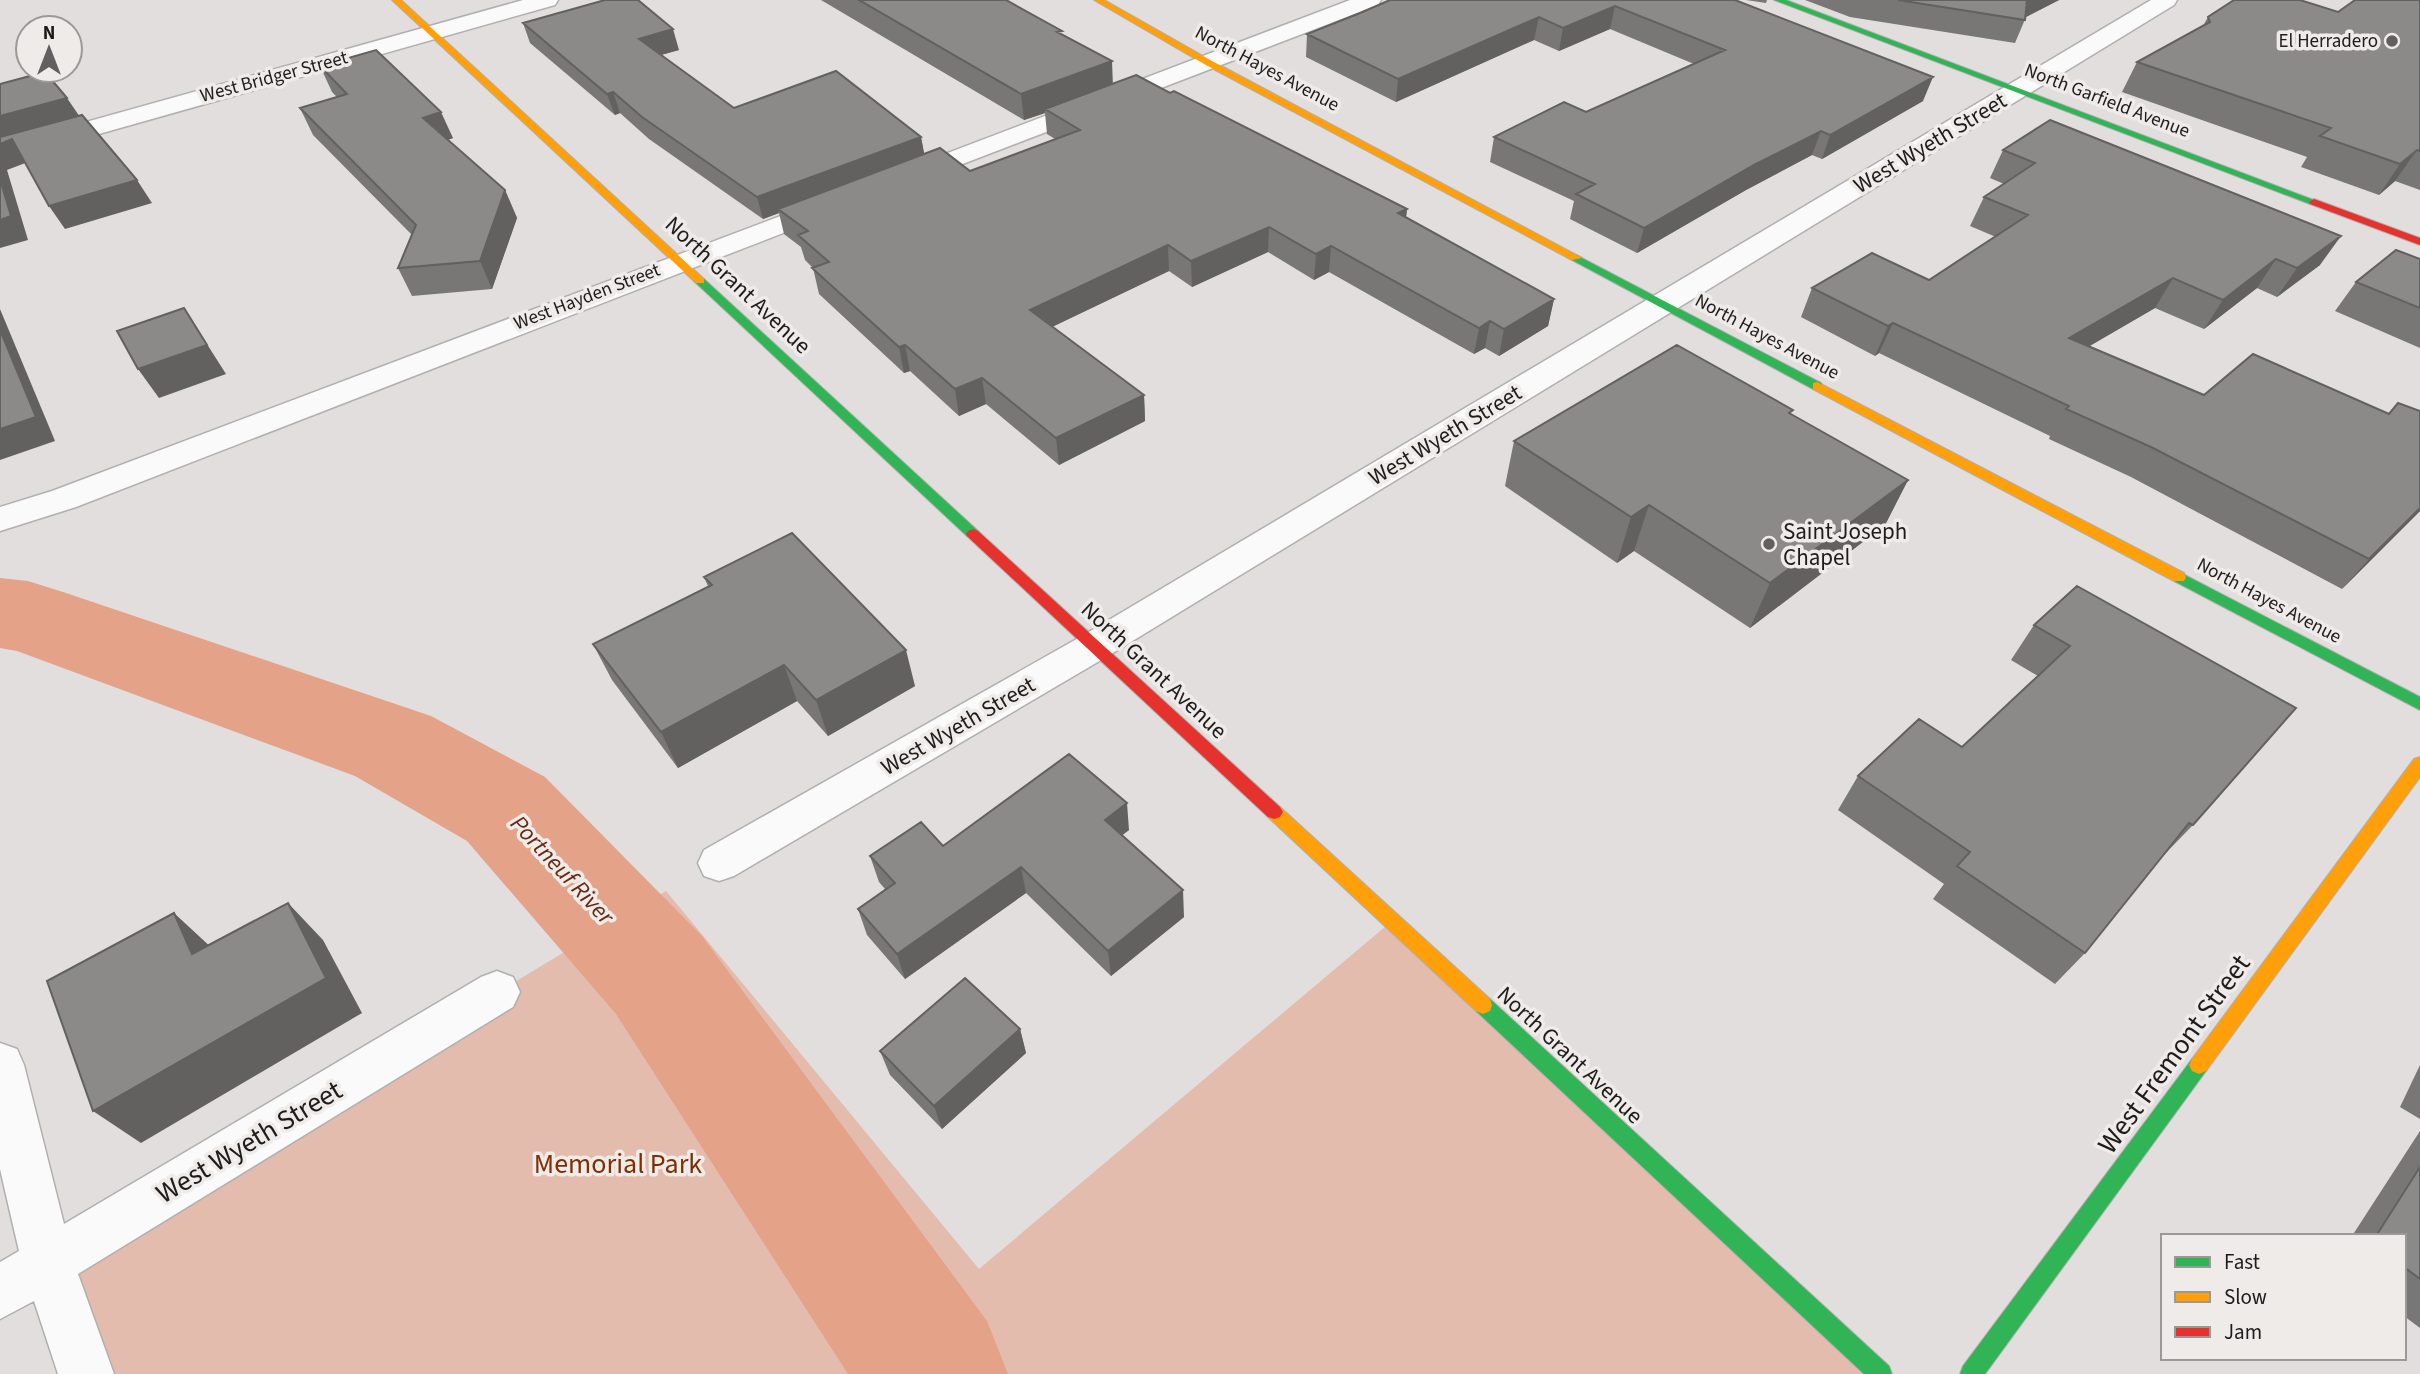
<svg xmlns="http://www.w3.org/2000/svg" width="2420" height="1374" viewBox="0 0 2420 1374" font-family="'Source Sans 3',sans-serif">
<style>
.green{fill:#e3bcad}
.lines{fill:none;stroke-linecap:round;stroke-linejoin:round}
.river{fill:#e4a288;fill-rule:evenodd}
.street-casing{stroke:#b1afaf;stroke-width:3}
.fast-casing{stroke:#b1afaf;stroke-width:2}
.slow-casing{stroke:#b1afaf;stroke-width:2}
.jam-casing{stroke:#b1afaf;stroke-width:2}
.street{fill:#fafafa;fill-rule:evenodd}
.fast{fill:#30b455;fill-rule:evenodd}
.slow{fill:#ff9f0a;fill-rule:evenodd}
.jam{fill:#e5322d;fill-rule:evenodd}
.wall{fill:#787776}
.shaded-wall{fill:#626160}
.building{fill:#8c8a89;stroke:#626160;stroke-width:2}
.poi-dot{fill:#62605f;stroke:#efebe9;stroke-width:2.5}
.labels{text-anchor:middle;dominant-baseline:central;stroke-width:7;stroke-linejoin:round;paint-order:stroke}
.far-poi-label{font-size:19px;fill:#1d1c1b;stroke:#efebe9;text-anchor:end}
.far-street-label{font-size:19px;fill:#1d1c1b;stroke:#efebe9}
.street-label{font-size:23px;fill:#1d1c1b;stroke:#efebe9}
.poi-label{font-size:23px;fill:#1d1c1b;stroke:#efebe9;text-anchor:start}
.water-label{font-size:24px;font-style:italic;fill:#652a10;stroke:#efebe9}
.near-street-label{font-size:28px;fill:#1d1c1b;stroke:#efebe9}
.near-park-label{font-size:28px;fill:#802d00;stroke:#efebe9}
</style>
<rect width="100%" height="100%" fill="#e1dedd"/>
<path class="green" d="M666 891 979 1269 1392 921 1881 1374H86L48 1263Z"/>
<g class="lines">
<path class="river" d="M0 578 28 581 63 592 431 716 545 777 702 936 987 1321 1008 1374H848L616 1014 467 841 355 776 17 651 0 648Z"/>
<g class="street-casing">
<path id="street" d="M523 0H558L555 5 0 162V146Z
M1350 0H1381L1378 5 913 183 904 186 895 183 891 178 895 173Z
M2151 0H2177L2174 5 1108 656 734 876 719 881 704 876 698 863 704 850 1082 636Z
M831 197 840 199 844 205 840 211 76 507 0 531V507L52 491Z
M497 971 513 977 520 992 513 1007 78 1274 114 1374H58L34 1301 0 1319V1262L19 1251 0 1169V1043L17 1049 24 1065 64 1224 481 977Z"/>
</g>
<g class="fast-casing">
<path id="fast" d="M1774 0H1786L2319 202 2310 204Z
M1576 255 1821 383 1823 386 1821 389H1813L1572 260 1570 258Z
M700 278 704 279 978 531 980 534 978 537H968L696 283 694 281Z
M2179 572 2420 697V710L2174 581 2172 577 2174 573Z
M1483 996 1490 999 1889 1366 1892 1374H1864L1476 1011 1474 1005 1476 999Z
M2199 1056 2206 1059 2209 1065 2206 1071 1985 1374H1960L1963 1366 2192 1059Z"/>
</g>
<g class="slow-casing">
<path id="slow" d="M392 0H401L704 279V283H696Z
M1094 0H1104L1212 61 1582 258 1572 260 1206 65Z
M1817 382 2184 573 2186 577 2184 581H2174L1813 389V383Z
M2420 757V777L2206 1071 2199 1074 2192 1071 2189 1065 2192 1059 2414 759Z
M1274 805 1280 807 1490 999 1492 1005 1490 1011 1483 1014 1476 1011 1268 817 1265 812 1268 807Z"/>
</g>
<g class="jam-casing">
<path id="jam" d="M2314 199 2420 238V245L2310 204 2309 202Z
M973 529 978 531 1280 807 1283 812 1280 817 1274 819 1268 817 968 537 966 534 968 531Z"/>
</g>
<use href="#street" class="street"/>
<use href="#fast" class="fast"/>
<use href="#slow" class="slow"/>
<use href="#jam" class="jam"/>
</g>
<path class="wall" d="M821 0H1006L1062 35 1113 84 1170 93 1407 209 1406 217 1554 299 1548 326 1499 356 1485 348 1474 354 1329 272 1314 280 1268 252 1192 287 1169 271 1052 327 1144 395 1145 421 1059 465 986 404 959 416 910 371 904 373 819 294 813 268 805 260 801 247 784 234 779 213 763 219 649 139 620 113 615 115 530 43 523 23 679 50 661 55 734 108 921 137 924 154 970 171 1055 139 1047 134 1045 113 1024 120Z
M1735 0 1923 101 1822 159 1812 155 1746 190 1637 253 1570 219 1574 201 1490 162 1494 137 1586 112 1694 64 1610 29 1559 51 1534 40 1396 102 1306 57 1307 34 1360 13Z
M1746 0H1767L1766 3Z
M1805 0H2059L2026 17 2015 43 1850 17Z
M2420 0V190L2395 181 2379 195 2301 167 2307 157 2122 92 2137 62 2203 26 2208 17 2338 12Z
M320 66 453 138 448 140 505 190 517 218 492 289 412 296 398 268 412 235 313 135 300 108 337 97 332 92Z
M2003 150 2320 265 2277 297 2257 288 2204 329 2155 308 2089 346 2204 395 2388 414 2398 403 2420 411V511L2342 589 2131 477 2049 439 2050 436 1879 353 1875 356 1801 317 1812 288 1929 280 1996 237 1970 226 1984 197 2004 184 1990 178Z
M2420 259V348L2335 311 2356 282Z
M1792 415 1908 480 1885 525 1750 628 1634 551 1617 563 1505 486 1514 441Z
M704 577 915 686 828 736 797 701 678 768 612 680 593 644 708 586Z
M2077 586 2193 825 2161 858 2085 953 2055 984 1933 899 1944 884 1838 810 1858 776 1962 747 2038 676 2011 660 2034 625Z
M1129 830 1122 835 1184 917 1111 976 1026 893 905 979 867 935 858 909 885 889 879 882 870 856 943 846Z
M1020 1029 1026 1053 942 1129 890 1075 880 1051Z
M2420 1065V1119L2400 1107Z
M2420 1131V1328L2404 1316V1236H2352Z"/>
<path class="shaded-wall" d="M2026 0H2059L2022 19Z
M1615 6 1610 29 1559 51 1563 28Z
M1539 17 1534 40 1396 102 1398 79Z
M673 29 679 50 646 59 639 39Z
M1112 61 1113 87 1045 109V113L1024 120 1021 94Z
M1933 77 1923 101 1822 159 1830 135Z
M613 92 620 113 615 115 607 94Z
M67 98 82 120 28 162 7 170 28 240 0 248V116Z
M441 112 453 138 435 144 423 118Z
M1821 131 1812 155 1746 190 1637 253 1644 228 1754 165Z
M921 137 925 158 778 209 779 213 763 219 757 197Z
M2417 150 2395 181 2379 195 2400 164Z
M137 180 152 203 65 229 49 206Z
M505 190 517 218 492 289 480 261Z
M1407 209 1404 234 1398 213Z
M1269 227 1268 252 1192 287 1191 261Z
M2341 236 2320 265 2277 297 2297 268Z
M1168 245 1169 271 1033 336 1030 310Z
M1331 246 1329 272 1314 280 1316 254Z
M2276 259 2257 288 2204 329 2223 300Z
M2173 278 2155 308 2052 368 2069 338Z
M1554 299 1548 326 1499 356 1504 329Z
M184 308 226 374 159 398 138 369Z
M0 309 55 441 0 460Z
M1490 321 1485 348 1474 354 1479 328Z
M1893 323 1879 353 1875 356 1888 326Z
M905 345 910 371 904 373 899 347Z
M982 378 986 404 959 416 955 389Z
M1144 395 1145 421 1059 465 1056 438Z
M1908 480 1885 525 1750 628 1770 583Z
M1649 505 1634 551 1617 563 1631 517Z
M2420 508V511L2342 589 2369 559Z
M906 650 915 686 828 736 816 700Z
M784 665 797 701 678 768 661 732Z
M1127 803 1129 830 1107 847 1105 820Z
M1021 867 1026 893 905 979 897 954Z
M1183 890 1184 917 1111 976 1108 951Z
M288 903 323 940 362 1013 141 1143 93 1111Z
M174 913 214 950 192 954Z
M1020 1029 1026 1053 942 1129 934 1106Z"/>
<path class="building" d="M605 0H638L673 29 639 39 734 108 836 71 921 137 757 197 642 117 613 92 607 94 523 23Z
M859 0H1006L1062 31 1057 32 1112 61 1021 94Z
M1390 0H1735L1933 77 1830 135 1821 131 1754 165 1644 228 1576 194 1595 184 1494 137 1564 102 1586 112 1725 50 1615 6 1563 28 1539 17 1398 79 1307 34 1360 13Z
M1898 0H2027L2025 20Z
M2234 0H2300L2338 12 2355 0H2420V151L2417 150 2400 164 2320 136 2331 128 2137 62 2210 22 2208 17Z
M376 50 441 112 423 118 505 190 480 261 398 268 416 225 300 108 347 94 320 66Z
M45 72 67 98 0 116V84Z
M1136 75 1170 93 1174 91 1407 209 1398 213 1554 299 1504 329 1490 321 1479 328 1331 246 1316 254 1269 227 1191 261 1168 245 1030 310 1144 395 1056 438 982 378 955 389 905 345 899 347 812 268 829 262 798 235 808 231 778 209 940 148 970 171 1080 130 1045 109Z
M82 115 137 180 49 206 12 139 0 144V137Z
M2050 120 2341 236 2297 268 2276 259 2223 300 2173 278 2069 338 2204 395 2253 354 2389 414 2398 403 2420 411V508L2369 559 2151 447 2066 409 2069 406 1893 323 1888 326 1812 288 1872 253 1929 280 2028 215 1984 197 2035 163 2003 150Z
M0 179 11 216 0 220Z
M2396 250 2420 259V308L2356 282Z
M184 308 207 345 138 369 117 331Z
M0 330 36 417 0 429Z
M1677 345 1793 410 1789 413 1908 480 1770 583 1649 505 1631 517 1514 441Z
M792 533 906 650 816 700 784 665 661 732 593 644 712 585 704 577Z
M2077 586 2296 708 2193 825 2189 823 2085 953 1957 866 1970 852 1858 776 1919 719 1962 747 2070 646 2034 625Z
M1069 754 1127 803 1105 820 1183 890 1108 951 1021 867 897 954 858 909 895 883 870 856 921 822 943 846Z
M288 903 326 978 93 1111 47 981 174 913 192 954Z
M965 978 1020 1029 934 1106 880 1051Z
M2420 1167V1279L2404 1267V1236H2376Z"/>
<g class="poi-dot">
<circle cx="2392" cy="41" r="7"/>
<circle cx="1769" cy="544" r="7"/>
</g>
<g class="labels">
<g class="far-poi-label">
<text x="2378" y="41">El Herradero</text>
</g>
<g class="far-street-label">
<text transform="translate(1267 69) rotate(28)">North Hayes Avenue</text>
<text transform="translate(274 77) rotate(-15)">West Bridger Street</text>
<text transform="translate(2107 101) rotate(21)">North Garfield Avenue</text>
<text transform="translate(587 297) rotate(-21)">West Hayden Street</text>
<text transform="translate(1767 337) rotate(28)">North Hayes Avenue</text>
<text transform="translate(2269 601) rotate(28)">North Hayes Avenue</text>
</g>
<g class="street-label">
<text transform="translate(1930 143) rotate(-31)">West Wyeth Street</text>
<text transform="translate(738 285) rotate(43)">North Grant Avenue</text>
<text transform="translate(1445 435) rotate(-31)">West Wyeth Street</text>
<text transform="translate(1154 670) rotate(43)">North Grant Avenue</text>
<text transform="translate(958 726) rotate(-30)">West Wyeth Street</text>
<text transform="translate(1570 1055) rotate(43)">North Grant Avenue</text>
</g>
<g class="poi-label">
<text x="1783" y="531">Saint Joseph<tspan x="1783" dy="26">Chapel</tspan></text>
</g>
<g class="water-label">
<text transform="translate(562 870) rotate(47)">Portneuf River</text>
</g>
<g class="near-street-label">
<text transform="translate(2174 1054) rotate(-54)">West Fremont Street</text>
<text transform="translate(249 1142) rotate(-31)">West Wyeth Street</text>
</g>
<g class="near-park-label">
<text x="618" y="1164">Memorial Park</text>
</g>
</g>
<rect x="2161" y="1234" width="245" height="126" fill="#efebe9" stroke="#9b9897" stroke-width="2"/>
<rect x="2175" y="1257" width="35" height="10" fill="#30b455" stroke="#9b9897" stroke-width="2"/>
<text x="2224" y="1269" font-size="21" fill="#1d1c1b">Fast</text>
<rect x="2175" y="1292" width="35" height="10" fill="#ff9f0a" stroke="#9b9897" stroke-width="2"/>
<text x="2224" y="1304" font-size="21" fill="#1d1c1b">Slow</text>
<rect x="2175" y="1327" width="35" height="10" fill="#e5322d" stroke="#9b9897" stroke-width="2"/>
<text x="2224" y="1339" font-size="21" fill="#1d1c1b">Jam</text>
<g transform="translate(49 49)"><circle r="33" fill="#efebe9" stroke="#9b9897" stroke-width="2"/>
<path d="M0-5L12 26L0 18L-12 26Z" fill="#62605f"/>
<text y="-10" font-size="19" font-weight="bold" text-anchor="middle" fill="#1d1c1b">N</text>
</g>
</svg>
